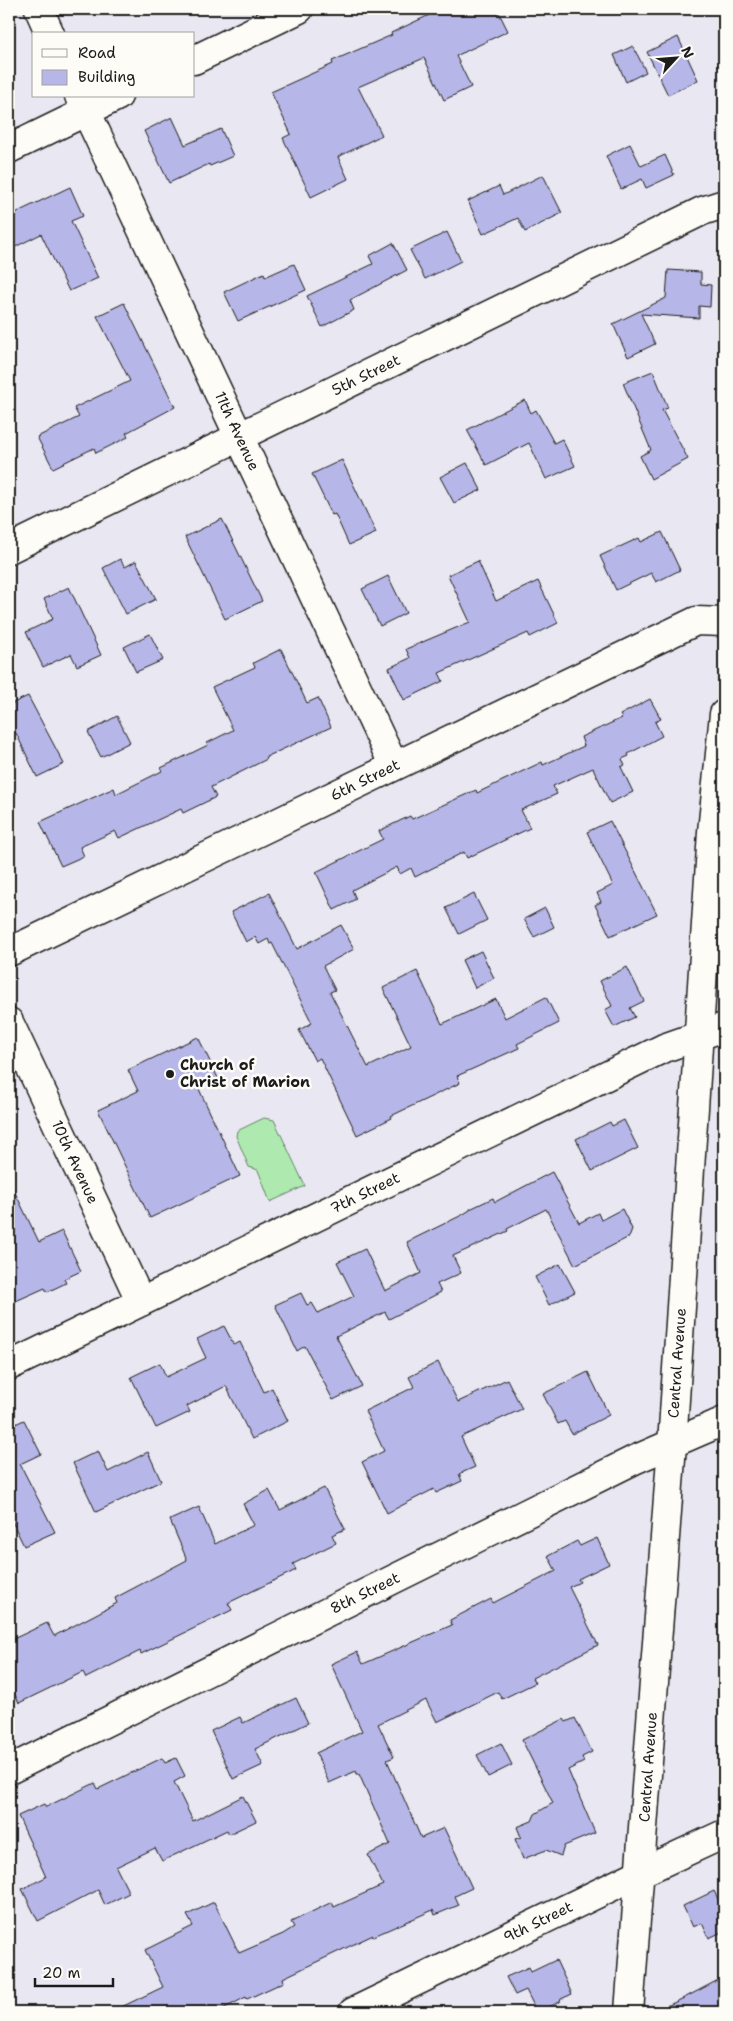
<svg xmlns="http://www.w3.org/2000/svg" width="733" height="2021" viewBox="0 0 733 2021" font-family="'Shantell Sans',sans-serif">
<style>
.green{fill:#aeeaaf;stroke:#658366}
.building{fill:#b7b6e8;stroke:#1c1c1c}
.lines{fill:none;stroke-linecap:round;stroke-linejoin:round}
.minor-casing{stroke:#1c1c1c;stroke-width:31}
.tertiary-casing{stroke:#1c1c1c;stroke-width:31}
.minor{stroke:#fdfcf7;stroke-width:28}
.tertiary{stroke:#fdfcf7;stroke-width:28}
.poi-dot{fill:#1c1c1c;stroke:#fdfcf7;stroke-width:2}
.labels{text-anchor:middle;dominant-baseline:central;stroke-width:5;stroke-linejoin:round;paint-order:stroke}
.street-label{font-size:15px;fill:#1c1c1c;stroke:#fdfcf7}
.poi-label{font-size:15px;font-weight:bold;fill:#1c1c1c;stroke:#fdfcf7;text-anchor:start}
</style>
<rect width="100%" height="100%" fill="#e8e7f2"/>
<filter id="ink" filterUnits="userSpaceOnUse"><feTurbulence type="fractalNoise" baseFrequency=".02" numOctaves="2"/><feDisplacementMap in="SourceGraphic" scale="10" xChannelSelector="R" yChannelSelector="G"/><feConvolveMatrix kernelMatrix="1 2 1 2 8 2 1 2 1" color-interpolation-filters="sRGB"/></filter>
<g filter="url(#ink)">
<path class="green" d="M264 1118 274 1120 305 1186 270 1202 258 1170 249 1167 236 1136 237 1131Z"/>
<path class="building" d="M442 9H497L508 31 456 56 471 87 444 100 424 58 358 87 382 135 338 157 348 179 311 197 283 138 291 134 271 92 333 64 332 61 392 35 391 33Z
M678 37 698 80 668 95 647 52Z
M633 46 646 72 626 82 614 55Z
M172 117 185 145 221 129 233 156 210 166 209 164 169 183 144 131Z
M630 144 641 166 665 155 674 175 646 188 642 179 621 189 606 156Z
M543 175 562 213 525 232 518 218 483 234 468 201 499 186 503 195Z
M70 187 83 216 71 221 98 278 69 291 41 234 9 250V216Z
M447 232 461 261 425 279 410 250Z
M393 243 407 270 350 300 354 310 322 327 307 296 373 264 369 256Z
M294 264 306 290 238 321 224 292 264 273 265 277Z
M668 270 701 272V284L711 285 710 307 699 306V318L641 314 655 344 628 357 613 324 666 298Z
M124 303 175 407 126 433 128 437 96 453 94 448 53 468 37 437 79 417 74 408 130 381 97 316Z
M653 371 668 408 662 410 688 459 651 479 640 456 651 450 623 383Z
M525 400 531 413 536 410 554 443 562 439 575 466 546 479 529 443 486 465 467 430Z
M342 460 376 533 349 545 335 514 332 515 312 474Z
M467 463 481 490 454 503 440 477Z
M222 519 262 601 225 619 185 537Z
M662 532 680 570 656 582 651 573 616 590 600 556 639 538 641 542Z
M120 559 125 567 136 561 156 599 126 614 103 568Z
M478 561 496 601 538 581 558 623 530 637 528 633 439 673 443 681 404 700 389 668 410 658 406 649 470 622 448 575Z
M388 576 406 613 380 626 362 589Z
M69 587 101 655 77 666 71 654 43 667 26 632 53 619 44 599Z
M150 634 163 660 136 672 124 647Z
M281 649 307 703 318 698 331 727 266 757 267 759 211 787 216 797 183 813 181 809 119 838 115 831 80 847 84 856 61 866 40 822 114 788 116 794 162 771 161 768 208 745 207 743 233 730 212 687 255 667 253 663Z
M28 696 64 764 37 777 16 733 14 734 9 724V705Z
M650 699 661 719 655 722 662 736 628 754 629 756 622 759 625 765 621 767 633 792 610 803 593 768 553 786 557 794 521 810 530 828 467 858 464 852 415 877 411 868 400 874 397 867 352 890 356 899 334 910 316 872 383 839 379 831 410 816 412 819 476 790 477 793 542 762 543 765 584 746 581 737 622 718 620 715Z
M117 716 130 742 101 757 88 732Z
M610 821 657 914 610 936 595 905 601 902 597 893 613 885 587 832Z
M269 893 297 949 341 925 354 949 323 966 335 990 330 992 368 1067 411 1046 383 988 417 971 442 1024 496 999 505 1018 546 997 559 1023 517 1044 519 1048 457 1076 460 1083 391 1116 392 1118 357 1135 320 1058 315 1061 299 1030 312 1023 272 943 270 944 268 939 259 944 255 937 246 942 231 912Z
M474 894 487 920 459 934 446 908Z
M545 908 554 927 534 937 524 919Z
M481 951 494 978 475 988 462 960Z
M627 967 644 1001 630 1008 635 1017 614 1027 605 1010 612 1006 600 981Z
M198 1037 218 1078 198 1087 240 1176 150 1218 98 1110 138 1091 128 1070Z
M624 1120 638 1148 592 1171 576 1139 610 1122 612 1126Z
M552 1172 579 1223 598 1213 601 1220 622 1209 632 1229 629 1237 575 1265 546 1209 507 1229 508 1231 453 1256 461 1273 437 1284 441 1292 389 1319 385 1312 336 1336 362 1386 333 1400 305 1346 297 1351 275 1305 301 1293 307 1305 312 1303 318 1313 354 1296 337 1262 365 1249 385 1291 421 1273 407 1242 462 1215 470 1210V1209L493 1198 495 1202Z
M9 1180 39 1242 62 1231 81 1271 64 1279 66 1283 47 1292 45 1288 9 1304Z
M560 1264 575 1292 549 1305 535 1277Z
M224 1326 234 1345 240 1342 264 1392 272 1388 288 1421 252 1439 226 1386 187 1406 190 1412 156 1428 131 1377 160 1363 166 1377 206 1358 197 1339Z
M438 1362 458 1402 507 1379 522 1409 461 1437 475 1467 459 1474 462 1481 436 1493 434 1489 387 1513 362 1462 384 1451 365 1411 414 1387 409 1377Z
M588 1372 609 1415 572 1434 565 1421 558 1424 543 1394Z
M24 1420 41 1454 20 1464 55 1532 24 1546 9 1515V1427Z
M98 1451 108 1472 148 1452 161 1481 96 1512 73 1463Z
M324 1488 345 1529 332 1535 336 1543 293 1564 296 1570 228 1603 232 1610 141 1654 140 1651 86 1678 83 1672 19 1703 9 1682V1641L47 1623 54 1636 117 1603 115 1598 187 1560 170 1520 199 1507 215 1544 254 1525 243 1504 269 1490 280 1510Z
M597 1538 609 1564 578 1579 580 1582 569 1587 598 1645 532 1678 535 1683 502 1699 498 1692 437 1722 426 1700 378 1724 394 1757 387 1760 421 1838 444 1828 472 1888 455 1896 459 1905 435 1915 433 1910 374 1936 373 1935 283 1978 284 1982 247 1999 246 1997 217 2012H111L163 1987 145 1950 193 1926 187 1915 214 1902 239 1953 283 1934 294 1927 291 1922 332 1902 334 1907 383 1885 368 1855 390 1844 359 1774H357L356 1771 329 1783 316 1753 362 1731 331 1664 357 1652 363 1664 452 1625 450 1620 491 1599 493 1603 556 1571 548 1556 577 1541 580 1546Z
M296 1698 308 1723 255 1749 263 1765 233 1779 211 1731 240 1717 243 1723Z
M575 1718 592 1752 582 1757 584 1762 568 1770 595 1833 564 1846 561 1856 546 1850 523 1859 515 1839 521 1837 517 1827 532 1821 535 1814 553 1803 522 1740 564 1719 566 1722Z
M501 1743 512 1765 488 1777 477 1755Z
M162 1758 165 1763 176 1758 185 1776 174 1782 193 1821 243 1796 256 1821 229 1834 227 1830 162 1861 155 1848 116 1867 129 1893 105 1905 98 1890 38 1921 22 1889 46 1877 18 1816 44 1804 46 1807 95 1783 98 1789Z
M714 1891 724 1911V1931L709 1938 702 1923 693 1927 683 1906Z
M556 1960 572 1994 561 1999 560 2002 537 2012 526 1990 515 1995 506 1977 529 1967 531 1972Z
M724 1977V2012H654L686 1997Z"/>
<g class="lines">
<g class="minor-casing">
<path id="minor" d="M39 9 50 34
M194 60 299 9
M79 96 394 766
M9 149 118 96
M9 549 702 211 724 204
M9 952 696 621 724 622
M9 1022 141 1302
M9 1366 664 1048 724 1027
M9 1770 634 1460 724 1421
M353 2012 640 1873 724 1834"/>
</g>
<g class="tertiary-casing">
<path id="tertiary" d="M629 2012 672 1445 712 832 724 714"/>
</g>
<use href="#minor" class="minor"/>
<use href="#tertiary" class="tertiary"/>
</g>
</g>
<circle class="poi-dot" cx="170" cy="1074" r="5"/>
<g class="labels">
<g class="street-label">
<text transform="translate(366 375) rotate(-26)">5th Street</text>
<text transform="translate(237 431) rotate(65)">11th Avenue</text>
<text transform="translate(365 780) rotate(-26)">6th Street</text>
<text transform="translate(75 1162) rotate(65)">10th Avenue</text>
<text transform="translate(365 1193) rotate(-26)">7th Street</text>
<text transform="translate(677 1363) rotate(-86)">Central Avenue</text>
<text transform="translate(365 1593) rotate(-26)">8th Street</text>
<text transform="translate(648 1767) rotate(-86)">Central Avenue</text>
<text transform="translate(538 1922) rotate(-26)">9th Street</text>
</g>
<g class="poi-label">
<text x="180" y="1065">Church of<tspan x="180" dy="17">Christ of Marion</tspan></text>
</g>
</g>
<rect width="733" height="2021" fill="none" stroke="#fdfcf7" stroke-width="30"/>
<rect x="15" y="15" width="703" height="1991" fill="none" stroke="#1c1c1c" stroke-width="2" filter="url(#ink)"/>
<rect x="32" y="32" width="162" height="65" fill="#fdfcf7" stroke="#a3a29f"/>
<rect x="42" y="49" width="25" height="8" fill="#fdfcf7" stroke="#a3a29f"/>
<text x="78" y="58" font-size="15" fill="#1c1c1c">Road</text>
<rect x="42" y="70" width="25" height="15" fill="#b7b6e8" stroke="#a3a29f"/>
<text x="78" y="82" font-size="15" fill="#1c1c1c">Building</text>
<g transform="translate(676 58) rotate(64)" stroke="#fdfcf7" stroke-width="4" paint-order="stroke">
<path d="M0-4L9 19L0 12L-9 19Z" fill="#1c1c1c"/>
<text y="-8" font-size="14" font-weight="bold" text-anchor="middle" fill="#1c1c1c">N</text>
</g>
<path d="M35 1978v8h78v-8" fill="none" stroke="#1c1c1c" stroke-width="2.5"/>
<text x="42" y="1978" font-size="15" fill="#1c1c1c" stroke="#fdfcf7" stroke-width="4" paint-order="stroke">20 m</text>
</svg>
